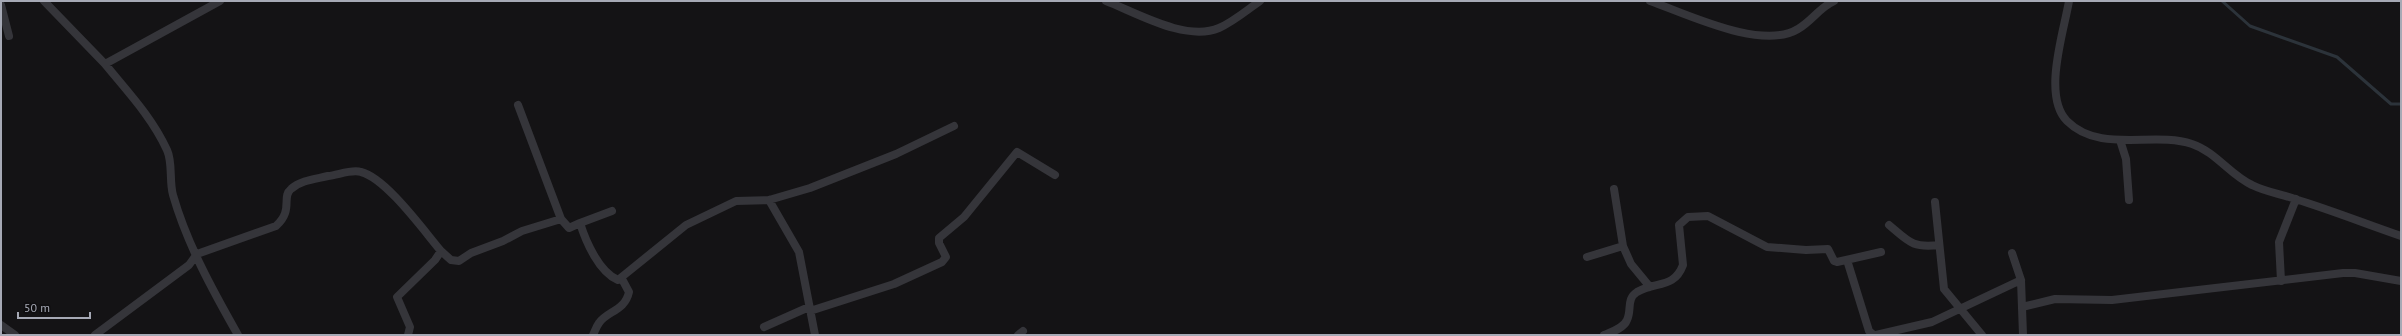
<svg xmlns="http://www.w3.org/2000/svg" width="2402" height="336" viewBox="0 0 2402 336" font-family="'PT Sans',sans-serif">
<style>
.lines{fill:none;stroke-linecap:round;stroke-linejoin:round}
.stream{stroke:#2c333a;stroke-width:3}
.minor{stroke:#35353a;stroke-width:8}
</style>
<rect width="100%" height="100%" fill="#141315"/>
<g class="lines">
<path class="stream" d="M2222 1 2250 26 2337 57 2391 104H2401"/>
<path class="minor" d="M44 1 105 64 220 1
M1106 1C1137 13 1186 42 1219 28 1233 22 1247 10 1260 1
M1650 1C1687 14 1762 51 1798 29 1812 21 1820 7 1834 1
M2069 1C2064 31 2042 96 2067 121 2100 154 2153 131 2192 144 2216 152 2230 175 2252 185 2266 192 2281 194 2295 199 2331 210 2366 224 2401 236
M1 5 9 36
M105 64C127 91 152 117 167 150 173 163 169 181 173 195 187 244 213 291 238 335
M518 105 561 219 569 228 580 223C586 242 599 272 618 280L686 225 736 201 769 200 810 188 896 154 954 126
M2120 140 2126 159 2129 200
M1614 189 1623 246 1631 264 1650 287
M769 200 799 252 815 335
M1935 202 1944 289 1982 335
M580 223 612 211
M1889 225C1909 242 1912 248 1939 245
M2012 253 2021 280 2023 335
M1587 257 1623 246
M1847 260 1869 331 1874 335
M2281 281 2279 242 2296 199
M2022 307 2055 299 2112 300 2343 273H2355L2401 281
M810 311 894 284 942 262 946 257 939 243V238L964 217 1017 152 1055 175
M1 325 15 335
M764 327 809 307
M95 335 189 265 197 254 276 226C294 210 281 197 291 189 301 180 316 179 328 176 338 175 352 169 361 172 386 178 424 231 441 251
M408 335 410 327 397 297 435 260 441 251 451 260 459 261 471 253 503 241 522 231 561 219
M593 335C595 331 596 327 599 323 607 311 625 311 629 292L622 279
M1018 335 1023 331
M1604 335C1612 332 1624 328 1627 320 1632 310 1626 299 1637 292 1656 281 1674 289 1683 265L1679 225 1688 217 1708 216 1767 247 1806 250 1828 249 1834 261 1837 262 1881 252
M1876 335 1932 322 2021 280"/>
</g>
<rect width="2402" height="336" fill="none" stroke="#a6a9b5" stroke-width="4"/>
<path d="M18 312v6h72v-6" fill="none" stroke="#a6a9b5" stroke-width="2"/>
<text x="24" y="312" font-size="12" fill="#a6a9b5" stroke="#0f0e10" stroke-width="3" paint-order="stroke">50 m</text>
</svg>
